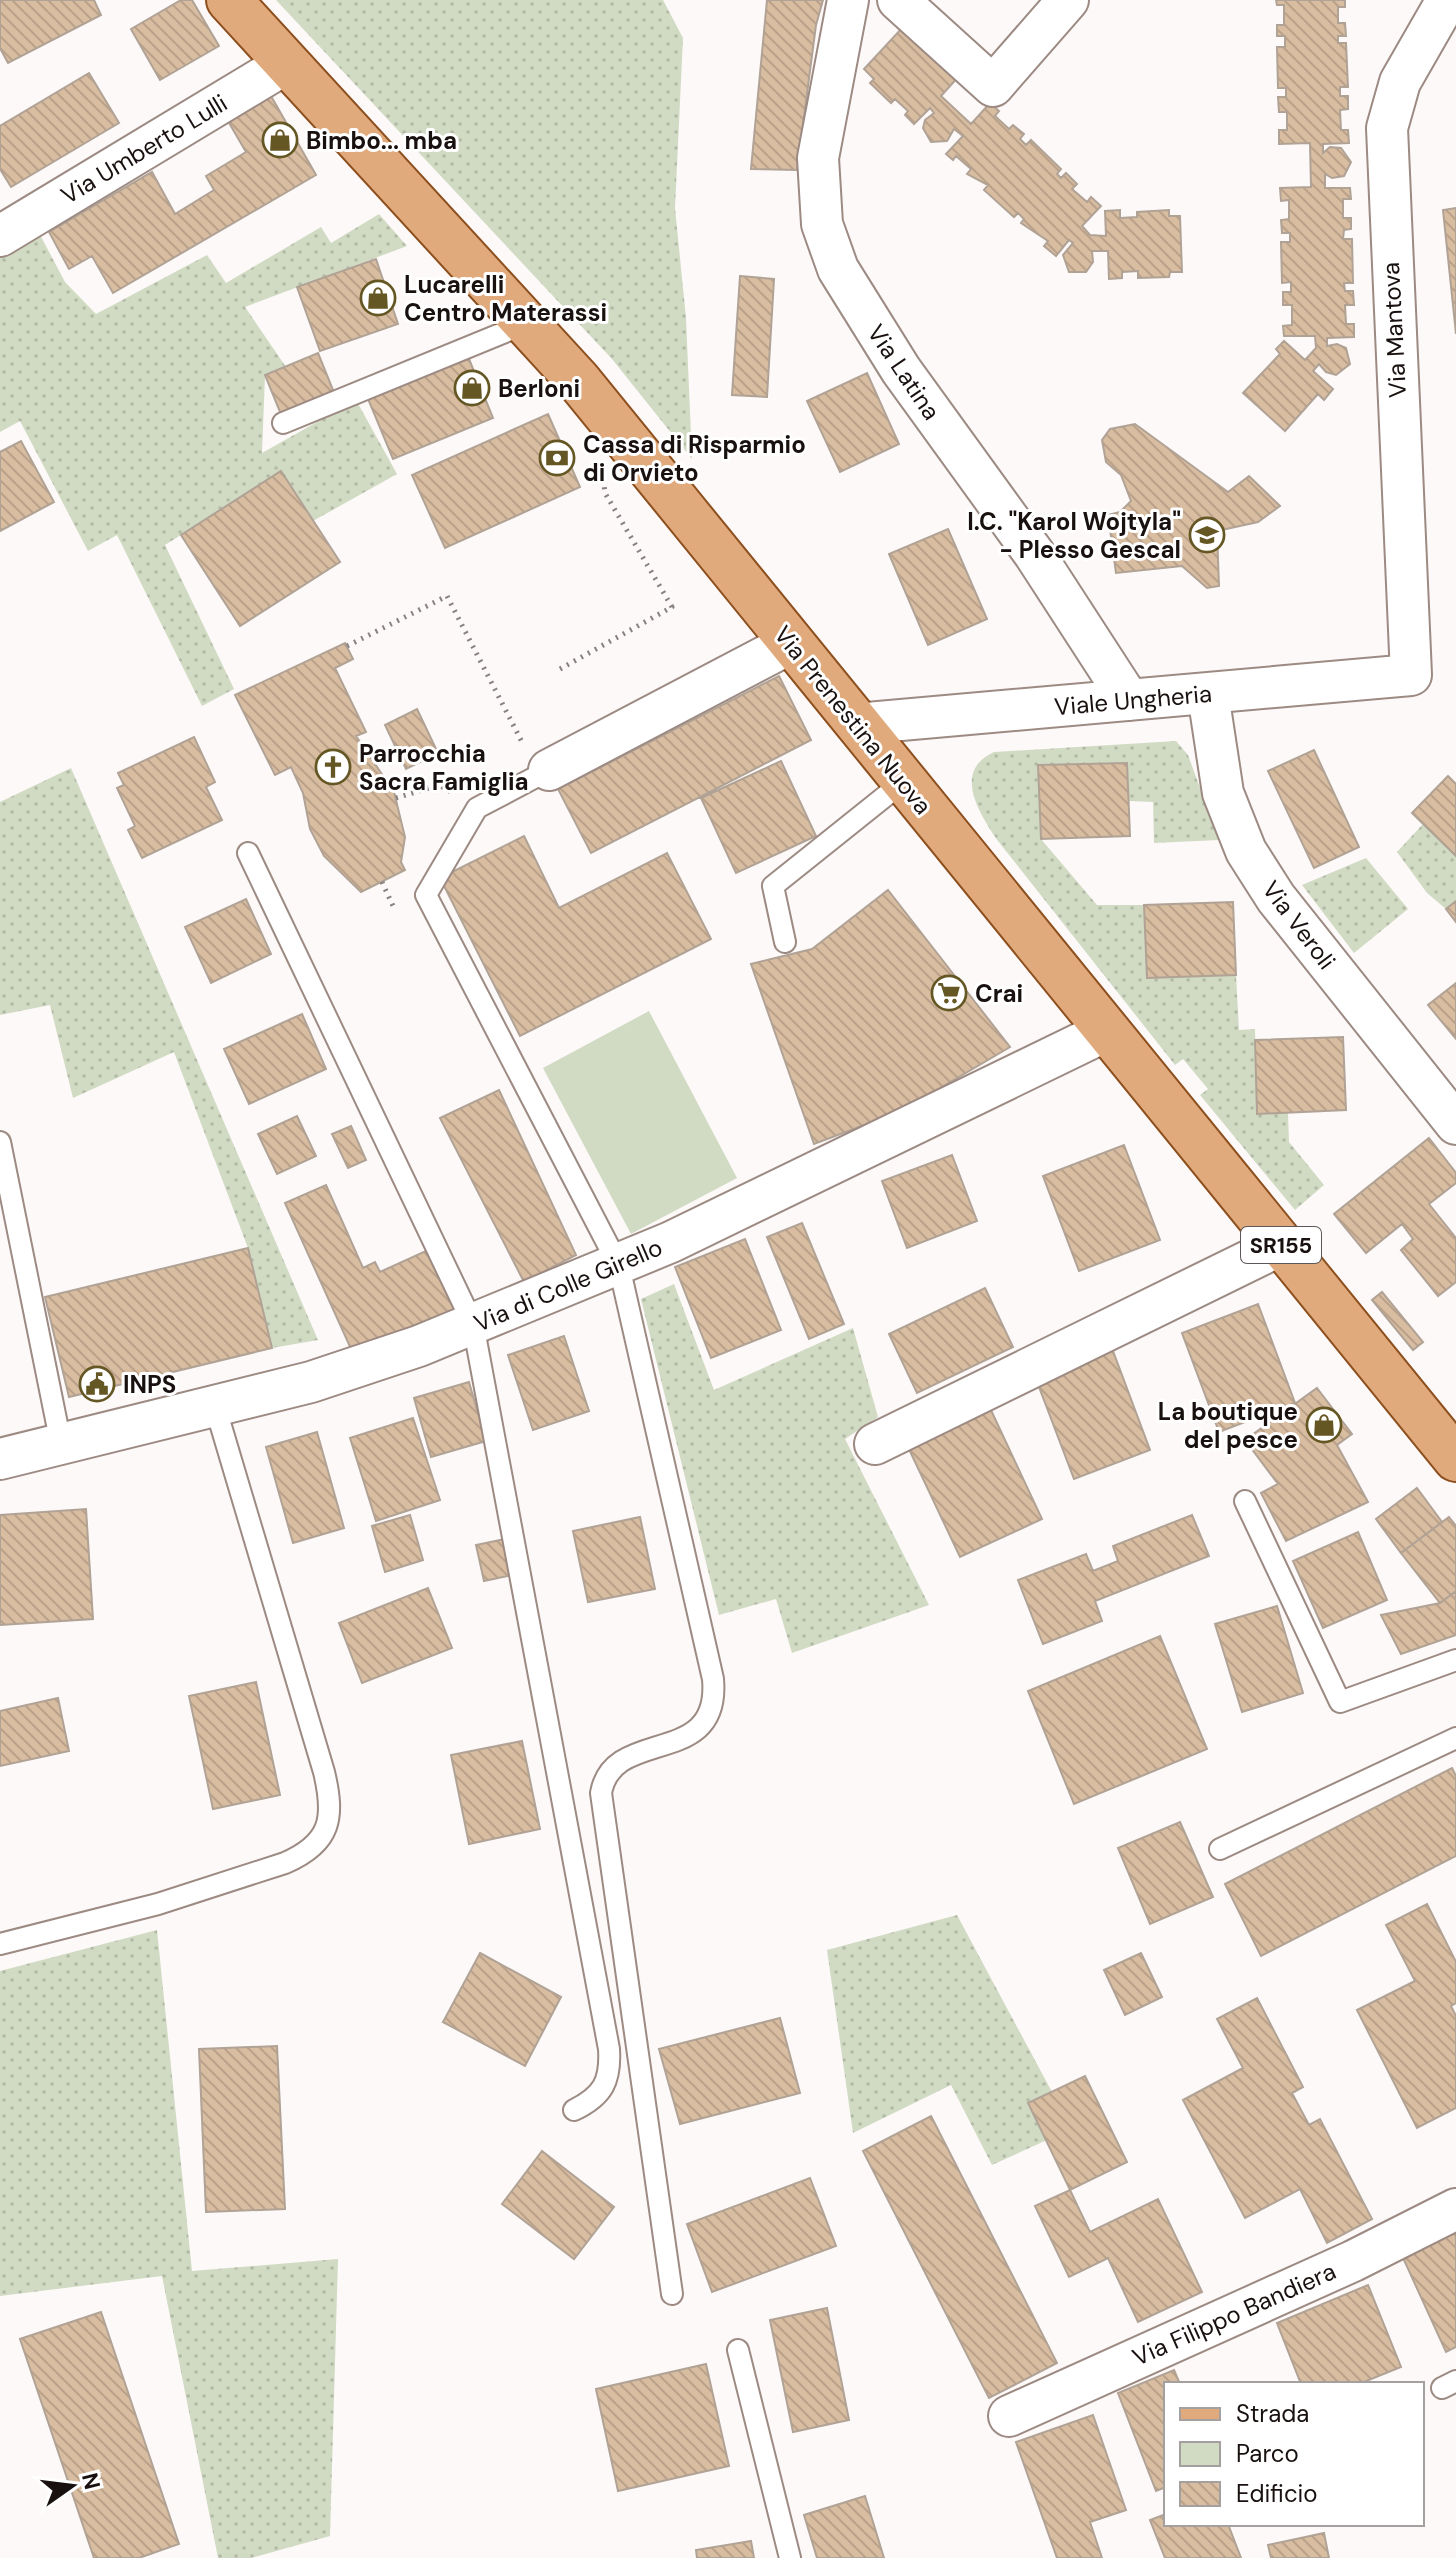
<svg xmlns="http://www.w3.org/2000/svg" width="1456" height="2558" viewBox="0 0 1456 2558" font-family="'DM Sans',sans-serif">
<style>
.grass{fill:url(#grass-dots)}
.park{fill:#d1dbc4}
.building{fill:url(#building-back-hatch);stroke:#b0a295;stroke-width:2}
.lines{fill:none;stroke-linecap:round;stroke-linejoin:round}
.lane-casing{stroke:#9c8a83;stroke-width:24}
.street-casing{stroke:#9c8a83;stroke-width:44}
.primary-casing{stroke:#8d4f1d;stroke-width:48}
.path{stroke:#888281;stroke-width:5;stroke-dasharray:2 6;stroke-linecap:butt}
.lane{stroke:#fff;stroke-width:20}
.street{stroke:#fff;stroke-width:40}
.primary{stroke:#e0aa7c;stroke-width:44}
.labels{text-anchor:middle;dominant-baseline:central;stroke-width:6;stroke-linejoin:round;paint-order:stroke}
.shield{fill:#fff;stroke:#5d5857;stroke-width:2}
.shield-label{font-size:22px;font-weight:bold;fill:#18110f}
.poi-label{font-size:24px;font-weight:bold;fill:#18110f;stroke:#fff;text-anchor:start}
.street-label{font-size:24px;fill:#18110f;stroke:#fff}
</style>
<defs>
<pattern id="grass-dots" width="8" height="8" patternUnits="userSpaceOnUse" patternTransform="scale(2)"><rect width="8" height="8" fill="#d1dbc4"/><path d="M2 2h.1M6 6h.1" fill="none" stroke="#b3bba7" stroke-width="1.8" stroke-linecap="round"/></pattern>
<pattern id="building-back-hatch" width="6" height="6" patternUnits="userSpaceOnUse" patternTransform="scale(2)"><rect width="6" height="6" fill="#d9bda1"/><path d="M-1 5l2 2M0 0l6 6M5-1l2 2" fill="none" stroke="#baa189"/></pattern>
</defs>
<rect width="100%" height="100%" fill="#fdf9f8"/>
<path class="grass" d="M276 0H663L683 38 675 208 686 318 692 459 612 359Z
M379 214 407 246 245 307 286 367 265 376 262 453 356 400 397 474 313 521 281 472 165 545 234 689 202 706 117 535 88 551 20 421 0 432V253L38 231 65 282 96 314 207 255 226 283 321 227 331 243Z
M1176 741 1188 755 1219 840 1154 843 1153 802 1129 801 1127 763 1038 766 1041 839 1097 905H1144L1147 978 1236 975 1239 1030 1255 1029 1257 1113 1288 1112 1289 1142 1324 1185 1295 1210 1200 1095 1208 1089 1183 1059 1175 1065 998 841C979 813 952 771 994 752Z
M71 768 318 1340 272 1348 248 1248 174 1052 73 1098 50 1005 0 1015V802Z
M1423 824 1456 856V901L1446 909 1427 893 1397 852Z
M1366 858 1408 909 1354 953 1302 885Z
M674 1284 714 1390 853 1328 878 1417 845 1439 929 1605 792 1653 776 1599 719 1615 641 1299Z
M957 1915 1052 2092 1029 2103 1047 2140 992 2165 951 2085 853 2133 827 1950Z
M157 1930 192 2271 338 2259 330 2536 251 2558H218L162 2276 0 2296V1971Z"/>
<path class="park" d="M649 1011 737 1178 631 1234 543 1068Z"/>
<path class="building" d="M0 0H94L101 15 8 63 0 48Z
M181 0H192L219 46 160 80 131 29Z
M767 0H823L816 25 797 170 751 169Z
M1276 0H1345V7H1338V23H1345L1346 36H1338V43H1346L1348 87H1340V96H1348V109L1340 110 1341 130H1348L1349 143 1323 144V153L1330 147 1341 148 1351 162 1344 176 1332 178 1325 174V188H1350L1351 199H1343V218H1351V229L1344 230 1343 239H1352L1353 283H1344L1345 291H1353L1354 305H1345L1346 324H1354V337L1327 338V346L1337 344 1346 348 1350 364 1336 375 1326 372 1319 364 1313 371 1333 389 1324 400 1318 394 1285 431 1243 393 1280 354 1276 349 1284 341 1305 360 1316 348 1315 336H1284L1283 326 1292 325V305H1283V292H1291V282L1282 283 1281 242H1290V233H1282L1281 220 1289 219V200L1281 201 1280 188 1311 187 1310 143 1279 144V130H1287V112H1279L1278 97H1286V88H1278L1277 47H1285V36H1277V25H1284V5H1277Z
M902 28 960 75 941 96 971 124 990 103 999 111 995 116 1009 129 1013 125 1024 134 1020 139 1026 145 1031 140 1061 169 1057 174 1061 178 1066 173 1077 184 1072 189 1087 202 1091 197 1101 206 1082 226 1090 235 1106 236 1105 211 1120 210V218L1137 217V212L1169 210V216H1180L1182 272H1170L1169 277 1138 278V271L1122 272V278L1109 279 1108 251H1092L1093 262 1086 272H1069L1063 255 1073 243 1069 240 1056 256 1044 246 1048 241 1021 223 1024 219 1018 213 1014 217 984 190 988 185 967 174 971 169 956 156 953 160 946 154 963 136 954 129 947 141 931 142 923 128 925 120 934 113 930 108 914 124 905 115 908 111 895 99 891 103 870 83 874 79 864 69Z
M89 73 119 123 11 187 0 169V126Z
M271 96 316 175 113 293 92 256 69 269 49 232 152 172 175 214 214 190 206 176 246 152 228 121Z
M1456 208V334L1443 210Z
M376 259 398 324 320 351 297 287Z
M740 276 774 279 767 397 732 395Z
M318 353 335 395 282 417 265 375Z
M467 354 493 418 393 459 366 394Z
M867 373 899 444 840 472 807 401Z
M548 414 580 487 445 548 412 475Z
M1135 424 1228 492 1249 476 1280 506 1258 522 1217 531 1219 586 1207 588 1182 566 1116 573 1108 515 1120 512 1131 501 1121 475 1106 462 1102 440 1110 429Z
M21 441 54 502 0 531V452Z
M281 471 340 562 240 626 181 535Z
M948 529 987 619 928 645 889 554Z
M345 643 353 659 335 668 366 732 356 736 394 792 405 837 401 862 405 870 361 892 324 856 310 829 303 793 291 767 275 775 235 695Z
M779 676 811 740 591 853 558 789Z
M417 709 438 753 406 769 385 725Z
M194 737 215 782 206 787 222 820 142 858 128 830 135 826 117 788 124 785 118 773Z
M1314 750 1359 847 1314 868 1268 771Z
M781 761 816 836 736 873 701 798Z
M1127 763 1130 836 1041 839 1038 765Z
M1448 776 1456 784V856L1412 813Z
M524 836 559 908 667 853 711 939 520 1036 440 878Z
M888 890 1010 1047 899 1112 814 1144 751 964 812 949Z
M246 899 271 954 211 983 185 927Z
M1456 901V922L1446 909Z
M1233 902 1236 975 1147 978 1144 905Z
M1456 983V1039L1428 1005Z
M302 1014 326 1069 249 1104 224 1049Z
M1343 1037 1346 1110 1257 1114 1255 1040Z
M499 1090 576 1255 524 1282 440 1118Z
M297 1116 316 1156 277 1174 258 1134Z
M351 1126 366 1160 348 1168 332 1134Z
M1429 1138 1456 1173V1183L1429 1204 1456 1238V1282L1438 1296 1401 1250 1413 1239 1402 1224 1366 1253 1334 1214Z
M1124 1145 1160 1240 1079 1271 1043 1176Z
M952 1155 977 1221 907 1248 882 1181Z
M326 1185 363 1268 375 1262 380 1272 428 1250 457 1314 356 1360 285 1203Z
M802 1223 844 1324 809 1339 767 1237Z
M745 1239 781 1330 711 1358 675 1267Z
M248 1248 272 1348 69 1397 45 1297Z
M985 1288 1013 1347 917 1393 889 1334Z
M1382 1292 1423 1342 1413 1350 1372 1300Z
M1258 1304 1295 1403 1219 1432 1182 1333Z
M564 1336 589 1411 533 1430 508 1355Z
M1113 1351 1150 1450 1074 1479 1036 1379Z
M469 1382 486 1441 431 1457 414 1398Z
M1317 1388 1352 1434 1337 1445 1368 1502 1286 1541 1261 1493 1278 1484 1245 1440Z
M990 1408 1042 1519 960 1557 907 1445Z
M413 1418 440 1500 376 1521 350 1438Z
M317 1432 344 1528 293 1543 266 1447Z
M1417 1488 1442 1522 1401 1553 1376 1519Z
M86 1509 93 1619 0 1625V1515Z
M410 1515 423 1560 385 1572 372 1526Z
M1192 1515 1209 1556 1095 1601 1102 1621 1043 1644 1018 1580 1086 1554 1093 1571 1118 1561 1113 1546Z
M640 1517 655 1589 588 1602 573 1531Z
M1449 1517 1456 1526V1591L1440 1603 1401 1553Z
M1358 1532 1387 1600 1323 1628 1293 1561Z
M505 1539 512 1575 484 1581 476 1545Z
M428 1588 452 1648 362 1683 339 1623Z
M1456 1591V1635L1401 1654 1381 1615 1440 1603Z
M1277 1606 1303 1693 1242 1712 1215 1624Z
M1160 1636 1207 1749 1074 1804 1028 1691Z
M256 1682 280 1795 213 1809 189 1696Z
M58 1698 69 1751 0 1766V1711Z
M522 1741 540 1829 469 1844 451 1755Z
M1452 1768 1456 1776V1856L1261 1956 1225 1884Z
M1180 1822 1213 1897 1150 1924 1118 1848Z
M1427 1904 1456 1962V2003L1451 2006 1456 2016V2108L1417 2128 1357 2010 1415 1981 1386 1925Z
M480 1953 561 1997 525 2066 443 2022Z
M1141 1953 1162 1997 1125 2015 1104 1970Z
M1257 1998 1303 2087 1292 2093 1309 2125 1320 2119 1372 2219 1327 2243 1300 2189 1245 2218 1183 2100 1243 2068 1217 2019Z
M780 2018 800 2093 680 2124 659 2049Z
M277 2046 285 2209 206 2212 199 2049Z
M1085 2076 1127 2162 1070 2190 1028 2103Z
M931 2116 1057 2363 989 2398 863 2151Z
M542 2151 614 2207 574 2259 502 2204Z
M810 2178 836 2246 712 2292 687 2224Z
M1070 2190 1090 2232 1158 2199 1202 2292 1138 2322 1108 2258 1069 2277 1035 2206Z
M1456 2223V2347L1446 2352 1399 2249Z
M1368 2285 1401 2367 1359 2384H1301L1277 2323Z
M827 2308 849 2420 793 2432 770 2320Z
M101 2312 179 2544 139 2558H94L20 2339Z
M706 2364 729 2466 618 2491 596 2389Z
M1174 2370 1180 2384H1166V2487L1156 2491 1118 2393Z
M1093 2415 1126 2510 1090 2522 1102 2558H1057L1016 2442Z
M865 2496 884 2558H817L804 2515Z
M1166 2514V2524H1228L1241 2558H1165L1150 2520Z
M1324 2533 1329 2558H1271L1268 2545Z
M751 2541 754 2558H697L696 2550Z"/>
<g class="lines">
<g class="lane-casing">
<path id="lane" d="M283 423 527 323
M549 770 477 808 426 895 619 1266 713 1679C721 1770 613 1725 601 1793L672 2294
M248 853 473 1324 609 2049C611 2081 603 2096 574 2110
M785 942 773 886 903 782
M0 1142 61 1444
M1245 1501 1340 1702 1456 1660
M1220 1849 1456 1738
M0 1944 158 1904 285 1863C331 1843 335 1818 324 1772L215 1406
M738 2350 790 2558
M1442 2388 1456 2381"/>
</g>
<g class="street-casing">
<path id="street" d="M848 0 818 158 822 224 838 269 901 370 1035 555 1129 700
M898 0 993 86 1068 0
M0 236 287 63
M1208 694 1223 793 1246 851 1276 898 1456 1124
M856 724 1411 675 1387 128 1400 82 1447 0
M549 770 791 643
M875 1444 1281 1245
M0 1459 311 1382 419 1346 671 1242 1106 1031
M1009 2416 1353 2261 1456 2209"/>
</g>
<g class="primary-casing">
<path id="primary" d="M229 0 578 380 1456 1459"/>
</g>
<path class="path" d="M347 646 447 596 522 742
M560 669 672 607 605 493 604 485
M396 798 439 785 451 792
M382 882 393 906"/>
<use href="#lane" class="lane"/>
<use href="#street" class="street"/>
<use href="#primary" class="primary"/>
</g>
<defs>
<g id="shop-ring" transform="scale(1.8)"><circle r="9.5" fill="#fff" stroke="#655724" stroke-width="1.5"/><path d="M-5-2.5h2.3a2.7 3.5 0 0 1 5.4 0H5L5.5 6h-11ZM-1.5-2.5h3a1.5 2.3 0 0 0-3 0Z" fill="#655724"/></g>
<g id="bank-ring" transform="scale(1.8)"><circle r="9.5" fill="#fff" stroke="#655724" stroke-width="1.5"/><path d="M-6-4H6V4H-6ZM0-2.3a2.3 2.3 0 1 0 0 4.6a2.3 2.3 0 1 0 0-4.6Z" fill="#655724"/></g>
<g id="school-ring" transform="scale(1.8)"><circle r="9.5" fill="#fff" stroke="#655724" stroke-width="1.5"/><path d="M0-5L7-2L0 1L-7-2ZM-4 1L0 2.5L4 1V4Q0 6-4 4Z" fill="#655724"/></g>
<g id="church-ring" transform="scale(1.8)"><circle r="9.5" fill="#fff" stroke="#655724" stroke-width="1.5"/><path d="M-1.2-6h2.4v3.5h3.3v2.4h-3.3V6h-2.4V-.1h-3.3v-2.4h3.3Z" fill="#655724"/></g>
<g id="supermarket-ring" transform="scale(1.8)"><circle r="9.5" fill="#fff" stroke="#655724" stroke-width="1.5"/><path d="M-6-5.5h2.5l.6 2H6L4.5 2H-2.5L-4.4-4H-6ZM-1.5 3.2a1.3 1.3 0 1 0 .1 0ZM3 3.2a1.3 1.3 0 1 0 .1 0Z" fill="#655724"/></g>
<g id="civic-ring" transform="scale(1.8)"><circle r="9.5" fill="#fff" stroke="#655724" stroke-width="1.5"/><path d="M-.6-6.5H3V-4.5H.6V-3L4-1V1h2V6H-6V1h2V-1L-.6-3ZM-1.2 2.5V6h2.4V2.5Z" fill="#655724"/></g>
</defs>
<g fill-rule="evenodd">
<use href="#shop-ring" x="280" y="140"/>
<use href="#shop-ring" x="378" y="298"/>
<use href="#shop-ring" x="472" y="388"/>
<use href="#bank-ring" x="557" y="458"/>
<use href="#school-ring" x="1207" y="535"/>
<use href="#church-ring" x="333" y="767"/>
<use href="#supermarket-ring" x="949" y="993"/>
<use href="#civic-ring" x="97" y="1384"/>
<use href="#shop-ring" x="1324" y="1425"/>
</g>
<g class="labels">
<rect class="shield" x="1241" y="1227" width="80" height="36" rx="6"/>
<g class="shield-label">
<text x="1281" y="1245">SR155</text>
</g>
<g class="poi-label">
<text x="306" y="140">Bimbo... mba</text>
<text x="404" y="284">Lucarelli<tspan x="404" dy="28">Centro Materassi</tspan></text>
<text x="498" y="388">Berloni</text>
<text x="583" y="444">Cassa di Risparmio<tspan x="583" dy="28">di Orvieto</tspan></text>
<text x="1181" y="521" text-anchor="end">I.C. "Karol Wojtyla"<tspan x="1181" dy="28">- Plesso Gescal</tspan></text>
<text x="359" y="753">Parrocchia<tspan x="359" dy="28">Sacra Famiglia</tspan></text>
<text x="975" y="993">Crai</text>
<text x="123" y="1384">INPS</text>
<text x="1298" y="1411" text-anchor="end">La boutique<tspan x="1298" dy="28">del pesce</tspan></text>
</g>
<g class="street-label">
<text transform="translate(144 149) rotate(-31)">Via Umberto Lulli</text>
<text transform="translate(1394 330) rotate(-93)">Via Mantova</text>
<text transform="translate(904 372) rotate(56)">Via Latina</text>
<text transform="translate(1133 700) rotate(-5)">Viale Ungheria</text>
<text transform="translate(853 720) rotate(51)">Via Prenestina Nuova</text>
<text transform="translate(1299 925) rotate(53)">Via Veroli</text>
<text transform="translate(568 1285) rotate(-23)">Via di Colle Girello</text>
<text transform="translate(1234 2314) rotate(-24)">Via Filippo Bandiera</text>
</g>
</g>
<rect x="1164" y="2382" width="260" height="144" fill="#ffffff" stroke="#a3a09f" stroke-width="2"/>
<rect x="1180" y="2408" width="40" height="12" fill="#e0aa7c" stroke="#a3a09f" stroke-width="2"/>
<text x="1236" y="2422" font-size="24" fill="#18110f">Strada</text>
<rect x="1180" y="2442" width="40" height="24" fill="#d1dbc4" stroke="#a3a09f" stroke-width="2"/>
<text x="1236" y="2462" font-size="24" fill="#18110f">Parco</text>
<rect x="1180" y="2482" width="40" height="24" fill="url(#building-back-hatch)" stroke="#a3a09f" stroke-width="2"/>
<text x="1236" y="2502" font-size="24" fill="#18110f">Edificio</text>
<g transform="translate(72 2486) rotate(76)" stroke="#ffffff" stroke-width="6" paint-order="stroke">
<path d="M0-6L14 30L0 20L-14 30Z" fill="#18110f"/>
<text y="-12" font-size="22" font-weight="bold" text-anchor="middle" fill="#18110f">N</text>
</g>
</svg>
